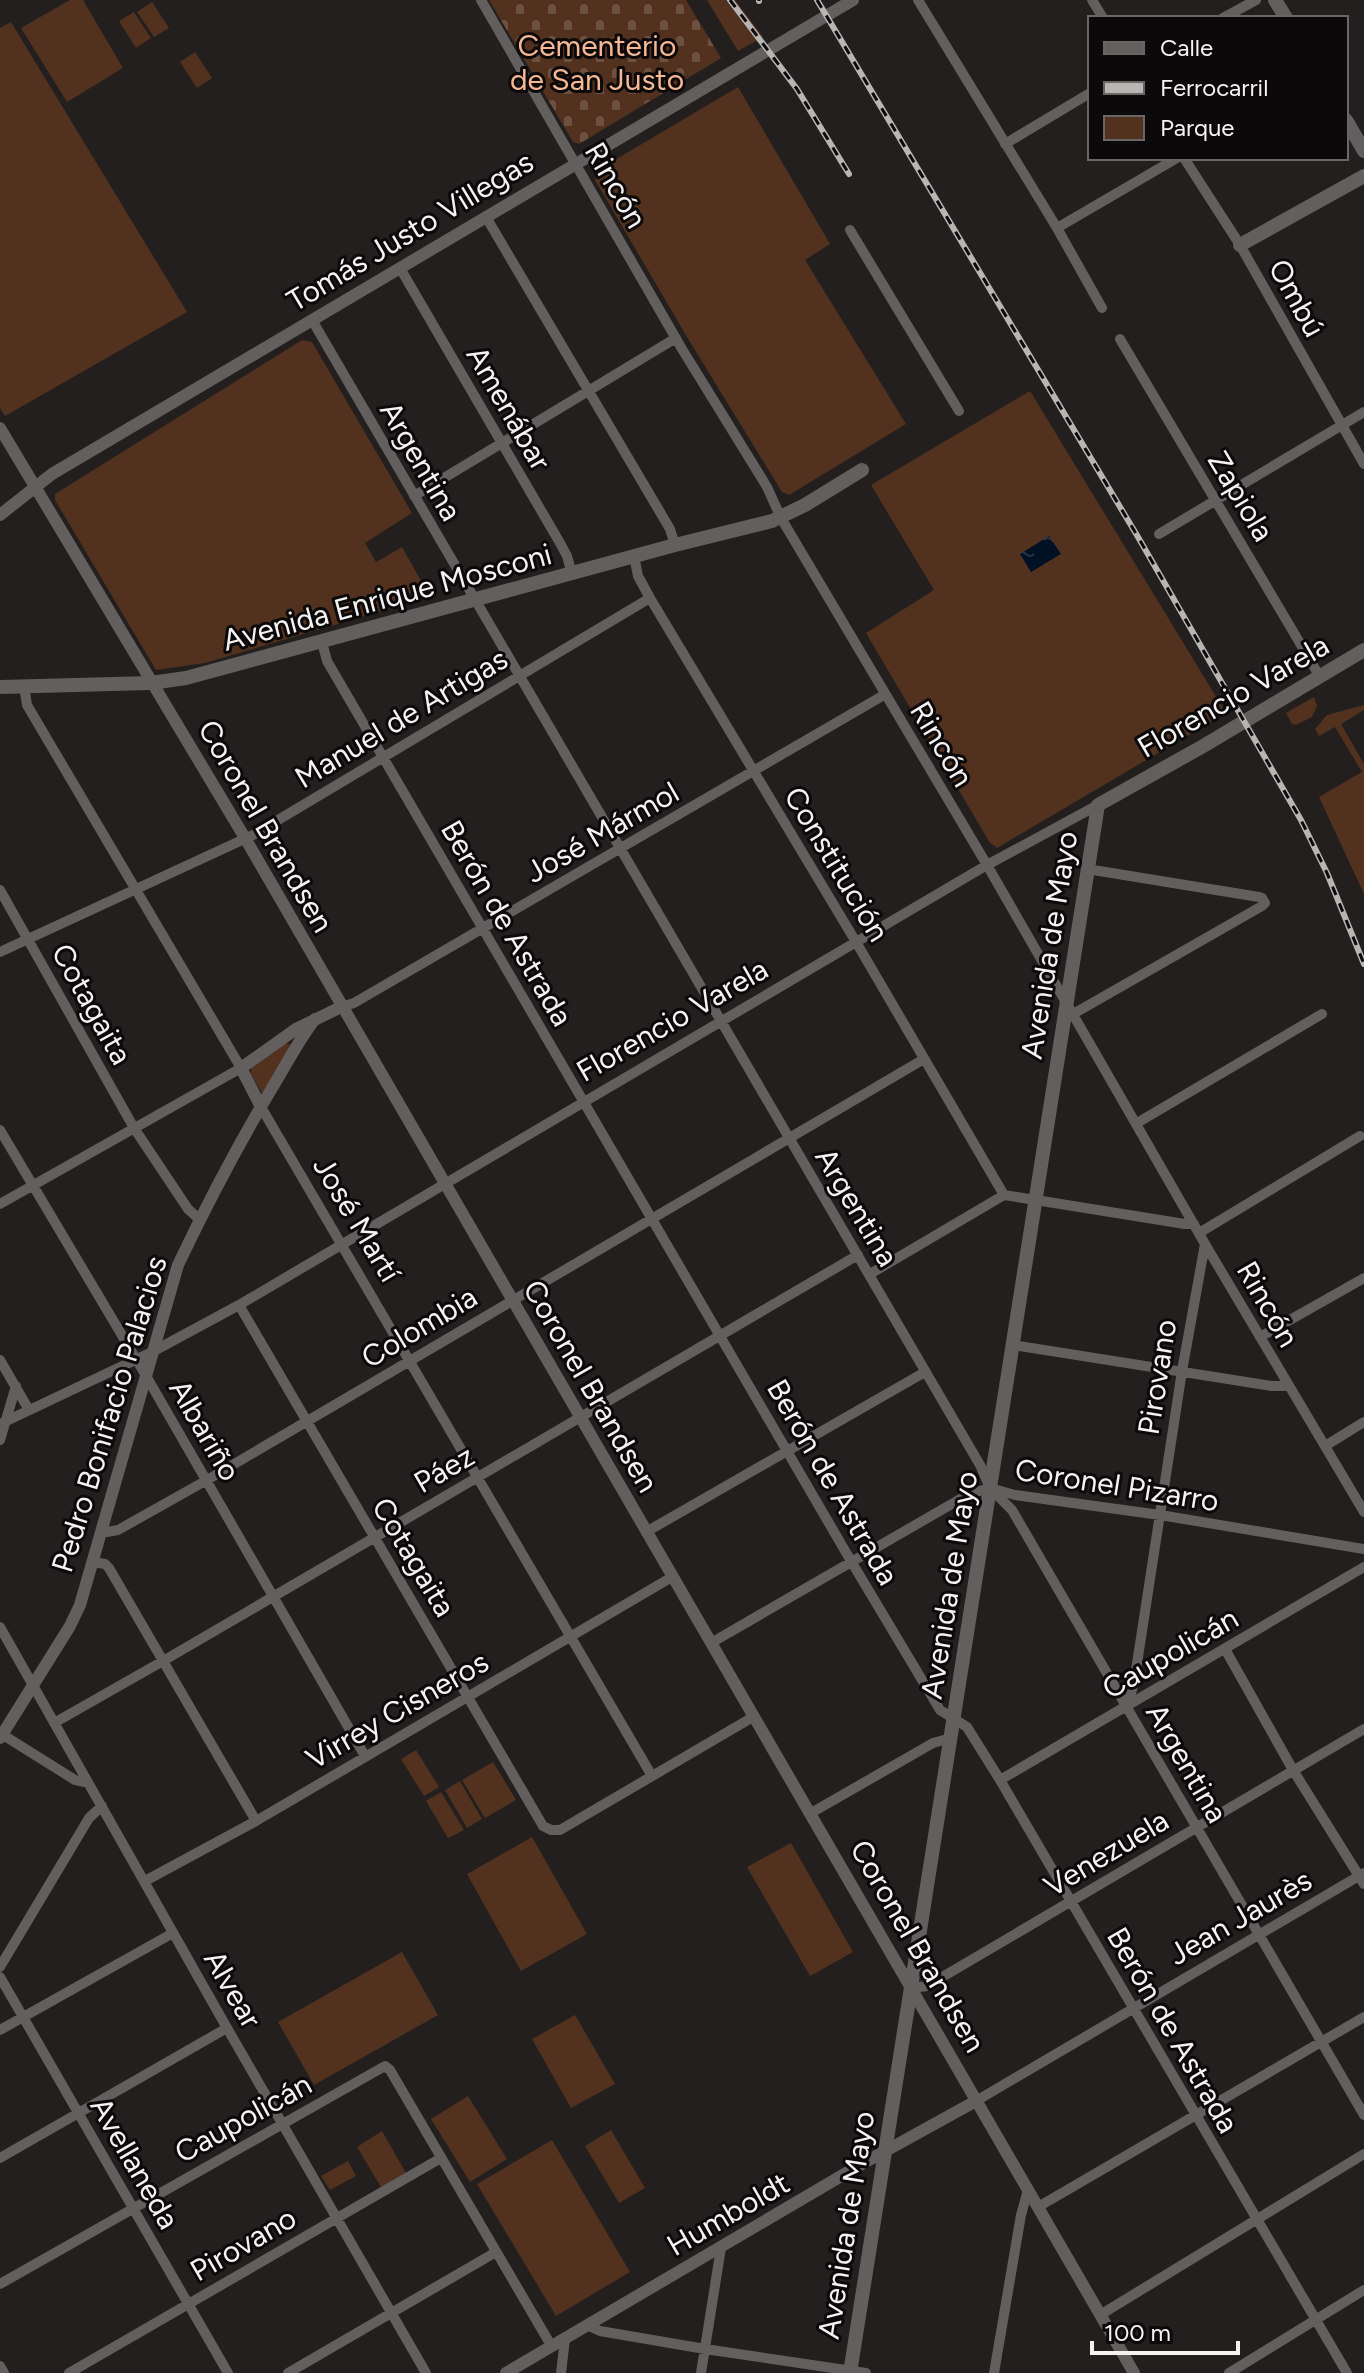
<svg xmlns="http://www.w3.org/2000/svg" width="1364" height="2373" viewBox="0 0 1364 2373" font-family="Figtree,sans-serif">
<style>
.green{fill:#52321f}
.cemetery{fill:url(#cemetery-stones)}
.water{fill:url(#water-ripples)}
.lines{fill:none;stroke-linecap:round;stroke-linejoin:round}
.minor{stroke:#625f5e;stroke-width:10}
.tertiary{stroke:#625f5e;stroke-width:12}
.secondary{stroke:#625f5e;stroke-width:14}
.rail-casing{stroke:#b8b6b5;stroke-width:6}
.rail{stroke:#0b0909;stroke-width:3;stroke-dasharray:9;stroke-linecap:butt}
.labels{text-anchor:middle;dominant-baseline:central;stroke-width:6;stroke-linejoin:round;paint-order:stroke}
.park-label{font-size:30px;fill:#f6b794;stroke:#0b0909}
.street-label{font-size:30px;fill:#f4f3f2;stroke:#0b0909}
</style>
<defs>
<pattern id="cemetery-stones" width="16" height="16" patternUnits="userSpaceOnUse" patternTransform="scale(2)"><rect width="16" height="16" fill="#52321f"/><path d="M2 7V4a2 2 0 0 1 4 0v3zM10 15v-3a2 2 0 0 1 4 0v3z" fill="#6c5040"/></pattern>
<pattern id="water-ripples" width="26" height="14" patternUnits="userSpaceOnUse" patternTransform="scale(2)"><rect width="26" height="14" fill="#001123"/><path d="M2 4q2-2 4 0t4 0M15 11q2-2 4 0t4 0" fill="none" stroke="#263443"/></pattern>
</defs>
<rect width="100%" height="100%" fill="#221f1e"/>
<path class="green" d="M70 0H83L123 68 67 102 21 28Z
M707 0H735L763 37 738 51Z
M152 2 169 28 154 37 137 12Z
M134 12 151 38 136 48 119 21Z
M11 22 187 312 5 416 0 408V28Z
M195 52 212 78 197 88 180 62Z
M738 87 830 244 805 260 906 424 789 495 782 492 687 337 595 180 598 170Z
M302 340 312 342 412 513 365 543 376 562 402 547 424 586 397 600 399 606 205 663 156 670 55 500V494Z
M1030 391 1226 713 997 848 990 843 866 633 934 590 871 485Z
M1314 697 1317 706 1312 717 1296 725 1292 724 1286 713Z
M1364 705V710L1341 724 1364 764V894L1319 797 1362 772 1335 727 1319 736 1315 729 1327 715Z
M283 1042 291 1045 262 1093 251 1074V1066Z
M416 1750 439 1787 424 1796 401 1759Z
M493 1762 516 1800 485 1818 462 1780Z
M460 1781 482 1819 467 1828 445 1790Z
M441 1792 464 1830 448 1838 426 1801Z
M532 1837 587 1934 521 1971 467 1874Z
M791 1843 853 1952 810 1976 747 1867Z
M402 1952 438 2015 314 2085 278 2022Z
M575 2015 615 2084 571 2108 532 2039Z
M468 2096 507 2159 470 2182 431 2119Z
M611 2130 645 2188 619 2203 585 2146Z
M382 2131 406 2173 381 2187 357 2147Z
M552 2140 630 2272 556 2316 477 2184Z
M348 2161 356 2176 330 2190 321 2176Z"/>
<path class="cemetery" d="M489 0H686L721 58 579 144 573 142Z"/>
<path class="water" d="M1049 536 1061 554 1031 572 1020 554Z"/>
<g class="lines">
<path class="minor" d="M481 0 682 349 767 487 781 518 987 865 1205 1244 1364 1512
M918 0 1057 228 1102 308
M1092 0 1103 18
M1223 18 1256 0
M1005 144 1090 93
M1184 158 1240 245 1364 464
M486 217 670 529 675 545
M1057 228 1177 158
M850 230 959 411
M400 268 560 543 567 556 572 574
M312 320 980 1465 990 1488 1012 1510 1364 2115
M1120 339 1320 677
M414 496 676 338
M1159 534 1364 412
M634 556 638 576 650 598 856 942 1004 1195
M322 642 327 661 851 1561 940 1710 967 1727 1000 1780 1347 2373
M0 890 134 1128 188 1209 199 1219
M0 952 253 835 650 598
M341 1007 354 1003 884 695
M1073 1014 1262 906 1265 903 1262 898 1259 897 1087 869
M261 1107 652 1776
M1137 1123 1322 1014
M0 1130 145 1374 365 1756
M0 1204 241 1068 27 705 24 686
M1199 1233 1360 1136
M870 1274 1004 1195 1185 1224H1194
M239 1305 543 1826 551 1830H560L753 1717
M1260 1337 1364 1278
M1013 1345 1272 1386H1288
M0 1360 29 1410
M0 1424 152 1352 239 1305 987 865 1098 805
M0 1440 16 1386
M1325 1446 1364 1422
M102 1530 107 1532 118 1530 207 1480 924 1059
M646 1532 925 1372
M93 1562 105 1564 109 1568 256 1821
M0 1627 227 2028 426 2373
M711 1643 969 1494 990 1488 1015 1495 1160 1515 1364 1549
M1225 1649 1293 1770 1364 1884
M1127 1706 1134 1683 1182 1371 1205 1244
M54 1723 163 1661 858 1255
M0 1733 75 1780 88 1783
M1000 1780 1364 1567
M811 1813 933 1743 951 1738
M145 1881 256 1821 672 1577
M0 1967 89 1818 102 1806
M0 1977 228 2373
M911 1988 927 1986 1364 1729
M0 2030 173 1933
M976 2101 1364 1873
M0 2158 227 2028
M1038 2207 1364 2017
M0 2284 385 2066 390 2070 552 2347
M1100 2315 1364 2154
M589 2326 600 2331 705 2349 866 2373
M0 2366 4 2373
M69 2373 441 2158
M288 2373 496 2252
M561 2373 565 2339
M701 2373 721 2248
M994 2373 1021 2215 1028 2190
M1229 2373 1364 2290"/>
<path class="tertiary" d="M0 428 245 838 1134 2373
M0 515 52 474 853 0
M261 1107 241 1068 296 1029 341 1007
M0 1738 70 1626 80 1605 178 1265C207 1204 238 1145 272 1088 286 1065 298 1041 315 1019
M506 2373 860 2165 976 2101"/>
<path class="secondary" d="M1275 0 1286 18
M1346 120 1364 151
M1240 245 1364 176
M0 687 151 683 186 678 675 545 772 521 805 505 862 470
M850 2373 1098 805 1205 745 1364 650"/>
<g class="rail-casing">
<path id="rail" d="M730 0 797 89 849 174
M759 0V1
M817 0 1138 537 1301 820 1327 873 1364 964"/>
</g>
<use href="#rail" class="rail"/>
</g>
<g class="labels">
<g class="park-label">
<text x="597" y="45">Cementerio<tspan x="597" dy="34">de San Justo</tspan></text>
</g>
<g class="street-label">
<text transform="translate(616 185) rotate(60)">Rincón</text>
<text transform="translate(410 231) rotate(-31)">Tomás Justo Villegas</text>
<text transform="translate(1297 298) rotate(61)">Ombú</text>
<text transform="translate(509 408) rotate(60)">Amenábar</text>
<text transform="translate(421 461) rotate(60)">Argentina</text>
<text transform="translate(1241 496) rotate(59)">Zapiola</text>
<text transform="translate(387 597) rotate(-15)">Avenida Enrique Mosconi</text>
<text transform="translate(1233 696) rotate(-30)">Florencio Varela</text>
<text transform="translate(401 718) rotate(-31)">Manuel de Artigas</text>
<text transform="translate(942 744) rotate(59)">Rincón</text>
<text transform="translate(266 826) rotate(60)">Coronel Brandsen</text>
<text transform="translate(602 832) rotate(-30)">José Mármol</text>
<text transform="translate(837 864) rotate(59)">Constitución</text>
<text transform="translate(507 923) rotate(60)">Berón de Astrada</text>
<text transform="translate(1049 945) rotate(-81)">Avenida de Mayo</text>
<text transform="translate(92 1004) rotate(61)">Cotagaita</text>
<text transform="translate(672 1020) rotate(-30)">Florencio Varela</text>
<text transform="translate(857 1207) rotate(59)">Argentina</text>
<text transform="translate(357 1219) rotate(59)">José Martí</text>
<text transform="translate(1268 1304) rotate(60)">Rincón</text>
<text transform="translate(419 1327) rotate(-31)">Colombia</text>
<text transform="translate(1157 1377) rotate(-81)">Pirovano</text>
<text transform="translate(591 1386) rotate(60)">Coronel Brandsen</text>
<text transform="translate(109 1414) rotate(-73)">Pedro Bonifacio Palacios</text>
<text transform="translate(205 1430) rotate(60)">Albariño</text>
<text transform="translate(444 1469) rotate(-30)">Páez</text>
<text transform="translate(833 1482) rotate(60)">Berón de Astrada</text>
<text transform="translate(1117 1485) rotate(9)">Coronel Pizarro</text>
<text transform="translate(414 1557) rotate(59)">Cotagaita</text>
<text transform="translate(949 1585) rotate(-81)">Avenida de Mayo</text>
<text transform="translate(1170 1653) rotate(-30)">Caupolicán</text>
<text transform="translate(397 1710) rotate(-30)">Virrey Cisneros</text>
<text transform="translate(1187 1763) rotate(60)">Argentina</text>
<text transform="translate(1106 1853) rotate(-31)">Venezuela</text>
<text transform="translate(1240 1917) rotate(-30)">Jean Jaurès</text>
<text transform="translate(918 1946) rotate(60)">Coronel Brandsen</text>
<text transform="translate(233 1989) rotate(60)">Alvear</text>
<text transform="translate(1173 2030) rotate(60)">Berón de Astrada</text>
<text transform="translate(243 2118) rotate(-29)">Caupolicán</text>
<text transform="translate(135 2163) rotate(60)">Avellaneda</text>
<text transform="translate(728 2214) rotate(-30)">Humboldt</text>
<text transform="translate(846 2225) rotate(-81)">Avenida de Mayo</text>
<text transform="translate(243 2244) rotate(-30)">Pirovano</text>
</g>
</g>
<rect x="1088" y="16" width="260" height="144" fill="#0b0909" stroke="#686766" stroke-width="2"/>
<rect x="1104" y="42" width="40" height="12" fill="#625f5e" stroke="#686766" stroke-width="2"/>
<text x="1160" y="56" font-size="24" fill="#f4f3f2">Calle</text>
<rect x="1104" y="82" width="40" height="12" fill="#b8b6b5" stroke="#686766" stroke-width="2"/>
<text x="1160" y="96" font-size="24" fill="#f4f3f2">Ferrocarril</text>
<rect x="1104" y="116" width="40" height="24" fill="#52321f" stroke="#686766" stroke-width="2"/>
<text x="1160" y="136" font-size="24" fill="#f4f3f2">Parque</text>
<path d="M1092 2341v12h146v-12" fill="none" stroke="#f4f3f2" stroke-width="4"/>
<text x="1104" y="2341" font-size="24" fill="#f4f3f2" stroke="#0b0909" stroke-width="6" paint-order="stroke">100 m</text>
</svg>
